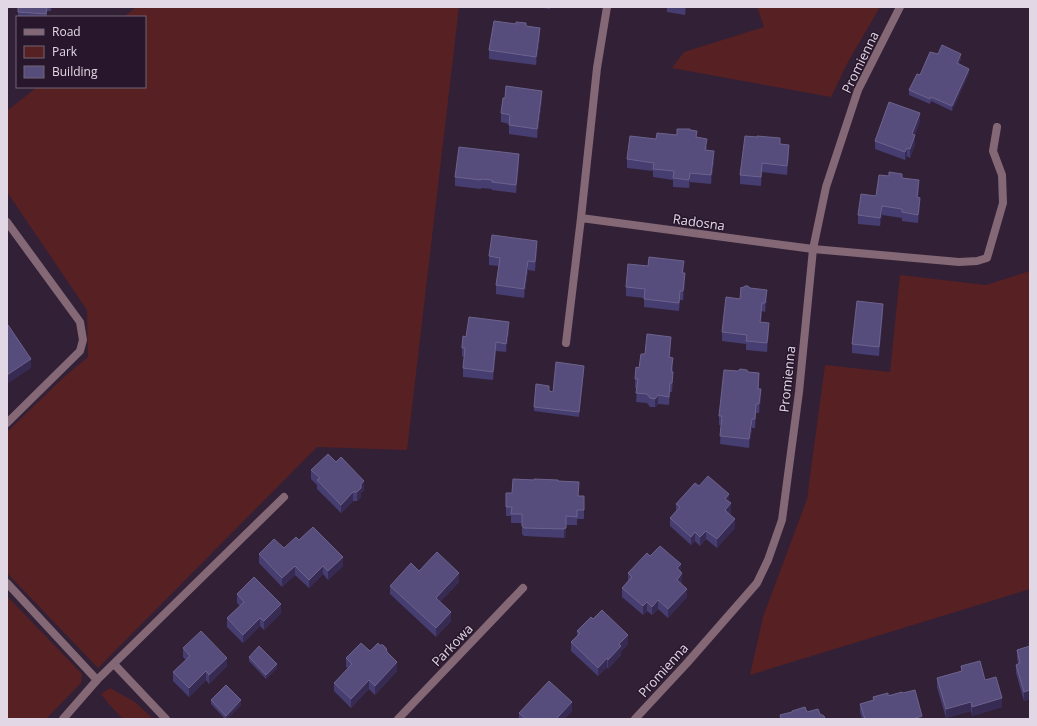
<svg xmlns="http://www.w3.org/2000/svg" width="1037" height="726" viewBox="0 0 1037 726" font-family="'Open Sans',sans-serif">
<style>
.green{fill:#572023}
.lines{fill:none;stroke-linecap:round;stroke-linejoin:round}
.lane{stroke:#846875;stroke-width:8}
.street{stroke:#846875;stroke-width:8}
.wall{fill:#463d70}
.shaded-wall{fill:#372a53}
.building{fill:#574d7c;stroke:#6c638d}
.labels{text-anchor:middle;dominant-baseline:central;stroke-width:3;stroke-linejoin:round;paint-order:stroke}
.street-label{font-size:13px;fill:#e2d7e5;stroke:#28172c}
</style>
<rect width="100%" height="100%" fill="#322036"/>
<path class="green" d="M136 7H459L407 450 317 447 98 668 7 573V432L63 378 88 357 87 310 7 192V111L37 87H145V17H124Z
M757 7H880L848 62 831 97 672 68 684 52 764 27Z
M1030 271V589L750 675 763 617 807 499 825 365 890 372 900 275 986 285Z
M7 596 82 674 81 683 46 719H7Z
M110 688 135 702 153 719H123L108 703 101 694Z"/>
<g class="lines">
<path class="lane" d="M813 249 959 262 977 261 987 258 1003 203 1002 175 993 151 997 127
M7 583 97 680"/>
<path class="street" d="M581 218 813 249
M7 222 80 322 83 340 80 351 7 423
M566 343 581 218 597 68 607 7
M114 664 166 719
M63 719 97 680 284 497
M398 719 523 588
M635 719 687 663 757 583 768 560 782 520 799 392 813 249 826 187 858 90 900 7"/>
</g>
<path class="wall" d="M18 7H51V11H47V17H18Z
M538 7H550V9Z
M658 7H686L685 15 667 12V8Z
M526 26 540 37 536 65 489 59V50Z
M938 54 961 59 959 64 969 73 952 111 931 101 930 104 909 95V90Z
M542 100 537 138 509 134V124L501 122V113Z
M920 121 915 135V144L910 158 907 156 905 160 875 149V141Z
M690 130 707 147 706 150 714 160 711 184 690 182 689 188 673 187V180L653 177V171L627 168V159L656 139 677 135Z
M780 144 789 154 787 175 762 172 761 186 740 184V175Z
M519 163 516 193 492 190V189L481 188V189L455 186V177Z
M902 178 919 189 918 197 920 206 918 223 902 221V218L882 215 880 226 858 224V215L876 196Z
M537 250 535 271 528 270 524 298 496 294V285L499 266 489 265V256Z
M648 266 684 270 683 273 685 282 683 300H680L679 311 644 307V298L626 296V287Z
M750 288 767 299 765 312 762 311 761 322 769 331 767 352 746 350V344L722 341V332L740 299Z
M883 312 879 356 852 353V344Z
M509 331 506 352 496 351 493 380 463 377V368L464 357 462 356V346L466 337Z
M671 346 670 357 673 366V380L672 392H670L669 405 658 404 655 407H650L647 403 636 402 637 388H635V379L645 354Z
M584 370 579 417 534 411V407L549 391 553 392Z
M748 372 759 382V389L761 398 759 413H756L755 428H752L749 448 720 444 721 425H719V416Z
M311 470 364 490 361 493V497L357 501H353L341 513 317 489V485L311 479Z
M558 481 579 496H584V519H577V525H566V536L564 538 524 536 522 534V523H511V516H506V493H512Z
M699 486 729 502 731 512 729 514 735 528 717 548 706 539 700 546 695 541 691 545 670 526V518L676 511V504Z
M299 540 343 566 328 580 323 574 309 588 295 575 282 587 259 563V554L284 548Z
M650 556 681 572 682 582 681 584 687 597 668 618 658 609 652 615 647 611 643 615 622 597V588L628 581V573Z
M419 571 459 582 440 602 451 621 436 637 390 594V586Z
M237 594 281 613 264 630 260 626 243 643 227 627V618L240 606 237 603Z
M593 619 628 644 621 651V655L608 669 607 667 598 676 571 651V642L577 636V631Z
M1029 643H1030V699L1024 701 1016 673V665L1018 664 1017 658V650L1029 646Z
M183 648 227 666 209 684 206 680 189 697 173 681V672L186 660 183 657Z
M370 651 387 652 397 671 375 695 369 689 351 708 334 691V683L348 668 346 667V658Z
M249 657 277 668 266 679 249 661Z
M961 666 985 680 1002 707 972 716 971 711 946 718 937 687V678L961 671Z
M903 693 922 719H862L860 712V704L873 700V697Z
M211 700 241 705 227 719H225L211 704Z
M572 711 564 719H519V713Z"/>
<path class="shaded-wall" d="M685 7H686L685 15Z
M540 28V37L536 65V57Z
M961 54V59L957 68V63Z
M969 69V73L952 111V106Z
M542 91V100L537 138V129Z
M920 113V121L915 135V144L910 158V149L912 134Z
M789 145V154L787 175V166Z
M907 148V156L905 160V152Z
M714 151V160L711 184V175Z
M519 154V163L516 193V185Z
M762 163V172L761 186V177Z
M690 173V182L689 188V180Z
M919 180V189L917 206V197Z
M920 198V206L918 223V215Z
M882 206V215L880 226V218Z
M537 241V250L535 271V262Z
M528 261V270L524 298V289Z
M684 261V270L682 282V273Z
M685 273V282L683 300V291Z
M767 290V299L765 312V303Z
M680 291V300L679 311V303Z
M762 303V311L760 330V322Z
M883 304V312L879 356V347Z
M509 322V331L506 352V344Z
M769 323V331L767 352V343Z
M671 337V346L669 366V357Z
M496 342V351L493 380V372Z
M673 358V366L671 380V372Z
M31 359V368L7 384V375Z
M584 366V370L579 417V412Z
M673 372V380L672 392V383Z
M759 373V382L758 398V389Z
M670 383V392L669 405V397Z
M761 389V398L759 413V404Z
M658 395V404L655 407V399Z
M756 404V413L755 428V419Z
M752 419V428L749 448V439Z
M364 481V490L361 493V497L357 501V492L361 484Z
M353 492V501L341 513V505Z
M729 494V503L725 499Z
M731 503V512L725 518V510Z
M566 516V536L564 538V529Z
M735 519V528L717 548V539Z
M706 531V539L700 546V537Z
M695 532V541L691 545V537Z
M343 557V566L328 580V571Z
M681 564V573L677 568Z
M295 566V575L282 587V578Z
M323 566V574L309 588V580Z
M459 573V582L436 606V598Z
M682 573V582L677 588V580Z
M687 589V597L668 618V609Z
M658 600V609L652 615V607Z
M647 602V611L643 615V606Z
M281 604V613L264 630V621Z
M451 612V621L436 637V628Z
M260 618V626L243 643V635Z
M628 635V644L621 651V655L608 669V660L619 644Z
M227 658V666L209 684V675Z
M607 658V667L598 676V668Z
M397 662V671L375 695V686Z
M277 664V668L266 679V675Z
M206 671V680L189 697V688Z
M369 680V689L351 708V699Z
M1030 690V699L1024 701V692Z
M1002 698V707L972 716V707Z
M241 700V705L227 719H226V716Z
M572 702V711L564 719H556Z
M971 702V711L946 718V709Z
M922 716V719H912Z"/>
<path class="building" d="M18 7H47L46 14 18 12Z
M494 21 516 24V22L526 23V26L540 28 536 57 489 50Z
M942 45 961 54 957 63 969 69 952 106 931 97 930 99 909 90 917 74 920 75 930 52 938 54Z
M506 86 542 91 537 129 509 125 510 115 501 113 503 98H505Z
M889 102 920 113 912 134 915 135 910 149 907 148 905 152 875 141Z
M677 129H690V130L697 131 696 137 707 139 705 150 714 151 711 175 690 173 689 180 673 178 674 171 653 169 654 163 627 159 630 136 656 139 657 133 677 135Z
M745 136 757 137V136L780 138V144L789 145 787 166 762 163 761 177 740 175Z
M459 147 519 154 516 185 492 182V180L481 179V180L455 177Z
M889 172 902 174V178L919 180 917 197 920 198 918 215 902 212V209L882 206 880 218 858 215 861 194 876 196 879 175 889 176Z
M492 235 537 241 535 262 528 261 524 289 496 285 500 258 489 256Z
M649 257 684 261 682 273H685L683 291H680L679 303 644 299 645 289 626 287 628 264 648 266Z
M745 286H748L750 288 767 290 765 303H762L760 322 769 323 767 343 746 341 747 335 722 332 726 297 740 299 741 287 742 288Z
M857 301 883 304 879 347 852 344Z
M469 317 509 322 506 344 496 342 493 372 463 368 465 348H462V346L463 336 466 337Z
M8 325 31 359 7 375V326Z
M647 334 671 337 669 357 673 358 671 372H673L672 383H670L669 397 658 395 655 399 650 398 647 394 636 393 638 379H635L636 367 639 368 641 354H645Z
M556 362 584 366 579 412 534 407 536 384 549 386V391L553 392Z
M740 369 747 370 748 372 759 373 758 389H761L759 404H756L755 419H752L749 439 720 436 722 416H719L724 370 738 371Z
M328 454 336 462 341 457 364 481 361 484V488L357 492H353L341 505 317 480 320 478 311 470Z
M708 476 729 494 725 499 731 503 725 510 735 519 717 539 706 531 700 537 695 532 691 537 670 518 680 507 676 504 695 483 699 486Z
M513 479 534 480V479L558 480V481L579 482 578 496H584V510H577V517L566 516V528L564 529 524 528 522 526V514H511L512 507H506V493H512Z
M313 527 343 557 328 571 323 566 309 580 295 566 282 578 259 554 274 539 284 548 296 537 299 540Z
M660 546 681 564 677 568 682 573 677 580 687 589 668 609 658 600 652 607 647 602 643 606 622 588 632 577 628 573 647 553 650 556Z
M437 552 459 573 436 598 451 612 436 628 390 586 411 563 419 571Z
M254 577 281 604 264 621 260 618 243 635 227 618 244 602 237 594Z
M602 610 628 635 619 644 621 646 608 660 607 658 598 668 571 642 580 633 577 631 591 617 593 619Z
M201 631 227 658 209 675 206 671 189 688 173 672 190 656 183 648Z
M361 643 370 651 378 643 379 645H383L386 648 387 652 397 662 375 686 369 680 351 699 334 683 352 664 346 658Z
M1029 643H1030V690L1024 692 1016 665 1020 663 1017 650 1030 646Z
M259 646 277 664 266 675 249 657Z
M980 661 985 680 996 677 1002 698 972 707 971 702 946 709 937 678 962 671 961 666Z
M549 681 572 702 556 719H526L519 713Z
M226 685 241 700 226 716 211 700Z
M915 690 922 716 912 719H865L860 704 874 700 873 697 888 693V696L902 692 903 693Z
M805 707 807 712 818 709 820 714 824 716 825 719H781L780 715 792 712V711Z"/>
<g class="labels">
<g class="street-label">
<text transform="translate(860 62) rotate(-64)">Promienna</text>
<text transform="translate(699 222) rotate(8)">Radosna</text>
<text transform="translate(787 379) rotate(-84)">Promienna</text>
<text transform="translate(452 645) rotate(-46)">Parkowa</text>
<text transform="translate(663 670) rotate(-48)">Promienna</text>
</g>
</g>
<rect width="1037" height="726" fill="none" stroke="#e2d7e5" stroke-width="16"/>
<rect x="16" y="16" width="130" height="72" fill="#28172c" stroke="#726476"/>
<rect x="24" y="29" width="20" height="6" fill="#846875" stroke="#726476"/>
<text x="52" y="36" font-size="12" fill="#e2d7e5">Road</text>
<rect x="24" y="46" width="20" height="12" fill="#572023" stroke="#726476"/>
<text x="52" y="56" font-size="12" fill="#e2d7e5">Park</text>
<rect x="24" y="66" width="20" height="12" fill="#574d7c" stroke="#726476"/>
<text x="52" y="76" font-size="12" fill="#e2d7e5">Building</text>
</svg>
